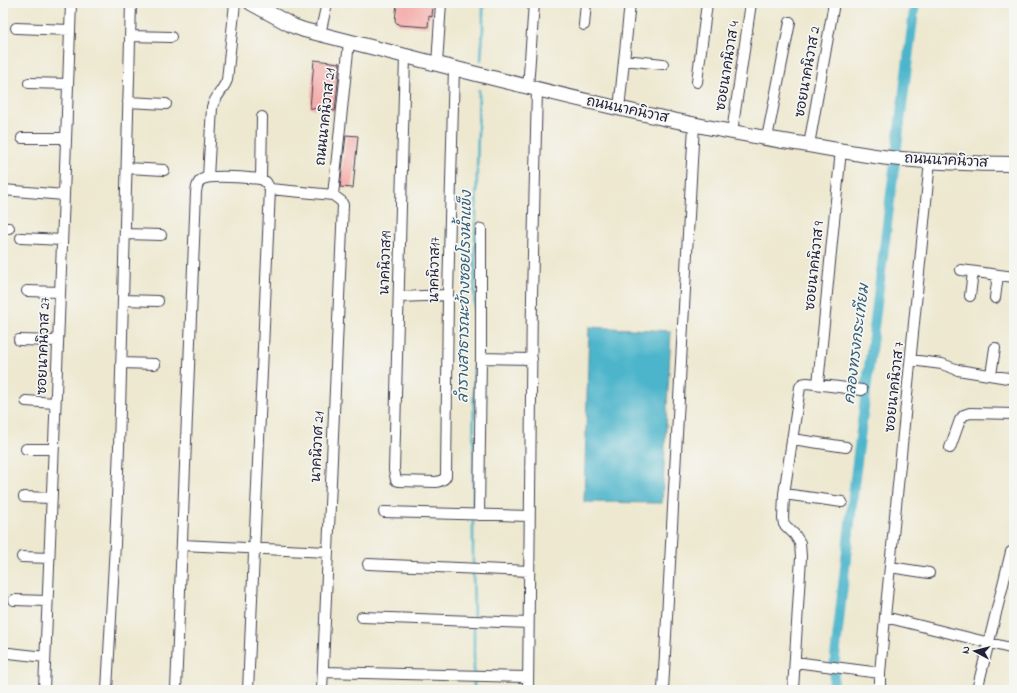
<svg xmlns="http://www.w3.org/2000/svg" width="1017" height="693" viewBox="0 0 1017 693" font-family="'Indie Flower','Playpen Sans Thai',sans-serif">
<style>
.water{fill:#4db5cb;stroke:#386c83}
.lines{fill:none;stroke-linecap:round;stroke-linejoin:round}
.stream{stroke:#4db5cb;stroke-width:2.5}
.canal{stroke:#4db5cb;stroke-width:10}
.building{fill:#f4aca9}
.minor-casing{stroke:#404051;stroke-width:12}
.secondary-casing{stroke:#404051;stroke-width:16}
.minor{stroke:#fff;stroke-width:10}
.secondary{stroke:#fff;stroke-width:14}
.labels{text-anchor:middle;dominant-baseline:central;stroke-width:3.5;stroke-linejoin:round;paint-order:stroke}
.street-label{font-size:14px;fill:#22223b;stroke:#f6f6f2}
.water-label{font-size:15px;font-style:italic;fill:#335d75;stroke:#f6f6f2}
</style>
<rect width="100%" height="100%" fill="#f6f6f2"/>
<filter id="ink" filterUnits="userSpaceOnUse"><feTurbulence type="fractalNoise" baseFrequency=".025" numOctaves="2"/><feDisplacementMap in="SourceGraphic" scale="8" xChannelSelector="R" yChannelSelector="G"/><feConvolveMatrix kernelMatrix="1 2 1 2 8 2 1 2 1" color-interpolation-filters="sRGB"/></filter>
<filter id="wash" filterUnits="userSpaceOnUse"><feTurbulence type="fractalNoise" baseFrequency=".012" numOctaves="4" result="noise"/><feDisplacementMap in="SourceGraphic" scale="16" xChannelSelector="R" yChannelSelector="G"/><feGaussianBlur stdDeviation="0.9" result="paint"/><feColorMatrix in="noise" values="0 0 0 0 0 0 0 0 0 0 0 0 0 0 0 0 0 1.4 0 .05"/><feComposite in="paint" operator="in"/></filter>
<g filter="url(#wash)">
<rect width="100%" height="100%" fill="#ede8cf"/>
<path class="water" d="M589 327 671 331 662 503 584 502Z"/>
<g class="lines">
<path class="stream" d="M481 60 483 28V3
M473 504 475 256 479 90
M473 520V565
M473 570 474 619
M474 624V673
M474 678V690"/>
<path class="canal" d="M833 690 835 657 855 478 915 3"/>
</g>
<g id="blocks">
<path class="building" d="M397 3H433L432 17 429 16 428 27 399 25 395 21Z
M314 60 340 63 335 111 310 108Z
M346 135 358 136 353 188 340 187Z"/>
</g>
</g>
<g filter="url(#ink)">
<use href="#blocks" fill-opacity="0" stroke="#404051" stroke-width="1"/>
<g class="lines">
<g class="minor-casing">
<path id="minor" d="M584 25 586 3
M16 28 70 30
M320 34 327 3
M130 36 171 37
M405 56 394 470 396 480 399 481 436 482C440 481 444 481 446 476L448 295 454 67
M624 60 663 64
M437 64 441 3
M697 82 707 3
M29 83 68 84
M528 88 534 3
M128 102 166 104
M619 109 630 3
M732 132 751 3
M22 138H66
M767 138 790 22
M809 145 834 3
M127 168 164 170
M208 177 212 107C215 97 223 90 227 80L235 3
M261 179 262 117
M3 190 64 195
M333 195 349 42
M3 228H9
M125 234 161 235
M21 238 62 240
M961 270 1014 277
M27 291 60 292
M970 296 973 272
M399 297 448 295
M995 298 998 275
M123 300 158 301
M19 340 58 341
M481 358 532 359
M911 360 942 364 958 370 1014 379
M121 363 155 364
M991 375 995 348
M818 384 841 150
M26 401 55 403
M792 439 846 447
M950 448 960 420 964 415 970 413 1014 414
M26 449H53
M784 494 842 502
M24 497 51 498
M384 512 529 516
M479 515 481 358V229
M182 545 327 552
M22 557 49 558
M368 564 529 571
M890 567 929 573
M14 600 47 601
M362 617 528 623
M885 617 1014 649
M9 653 45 657
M795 662 880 673
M323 672 528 677
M44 690 64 195 71 3
M107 690 115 544 119 447 131 3
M176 690 196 192C197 187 197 183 201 180 209 174 249 178 261 179L266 182 270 189 333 195 341 201 343 205 322 690
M248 690 270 189
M528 690 532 297 537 90
M663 690 694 125
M793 690 801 557 800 543 795 535 784 524 783 519 784 494 800 387 802 384 807 383 862 390
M880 690V673L885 617 930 161
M977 690 1011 552"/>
</g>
<g class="secondary-casing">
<path id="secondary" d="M251 3 293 26 304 30C463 70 621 114 783 141 818 146 854 154 890 158 931 162 973 164 1014 164"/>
</g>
<use href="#minor" class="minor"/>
<use href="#secondary" class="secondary"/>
</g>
</g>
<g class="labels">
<g class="street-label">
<text transform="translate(728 66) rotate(-81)">ซอยนาคนิวาส 4</text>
<text transform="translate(808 72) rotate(-80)">ซอยนาคนิวาส 2</text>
<text transform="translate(627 110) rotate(12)">ถนนนาคนิวาส</text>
<text transform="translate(326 117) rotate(-84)">ถนนนาคนิวาส 21</text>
<text transform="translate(946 161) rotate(3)">ถนนนาคนิวาส</text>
<text transform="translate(386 263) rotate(-88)">นาคนิวาส19</text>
<text transform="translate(815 266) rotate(-84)">ซอยนาคนิวาส 9</text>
<text transform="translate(435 270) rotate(-89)">นาคนิวาส17</text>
<text transform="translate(44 346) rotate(-88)">ซอยนาคนิวาส 27</text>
<text transform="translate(895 387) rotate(-84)">ซอยนาคนิวาส 7</text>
<text transform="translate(318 447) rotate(-87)">นาคนิวาศ 21</text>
</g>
<g class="water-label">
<text transform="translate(465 297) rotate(-89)">ลำรางสาธารณะข้างซอยโรงน้ำแข็ง</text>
<text transform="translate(857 344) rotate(-83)">คลองทรงกระเทียม</text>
</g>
</g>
<rect width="1017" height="693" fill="none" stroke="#f6f6f2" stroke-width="16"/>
<g transform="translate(975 651) rotate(277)" stroke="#f6f6f2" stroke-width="3" paint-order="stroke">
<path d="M0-3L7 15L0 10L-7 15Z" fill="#22223b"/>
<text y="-6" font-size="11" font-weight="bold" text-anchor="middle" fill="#22223b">N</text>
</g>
</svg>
